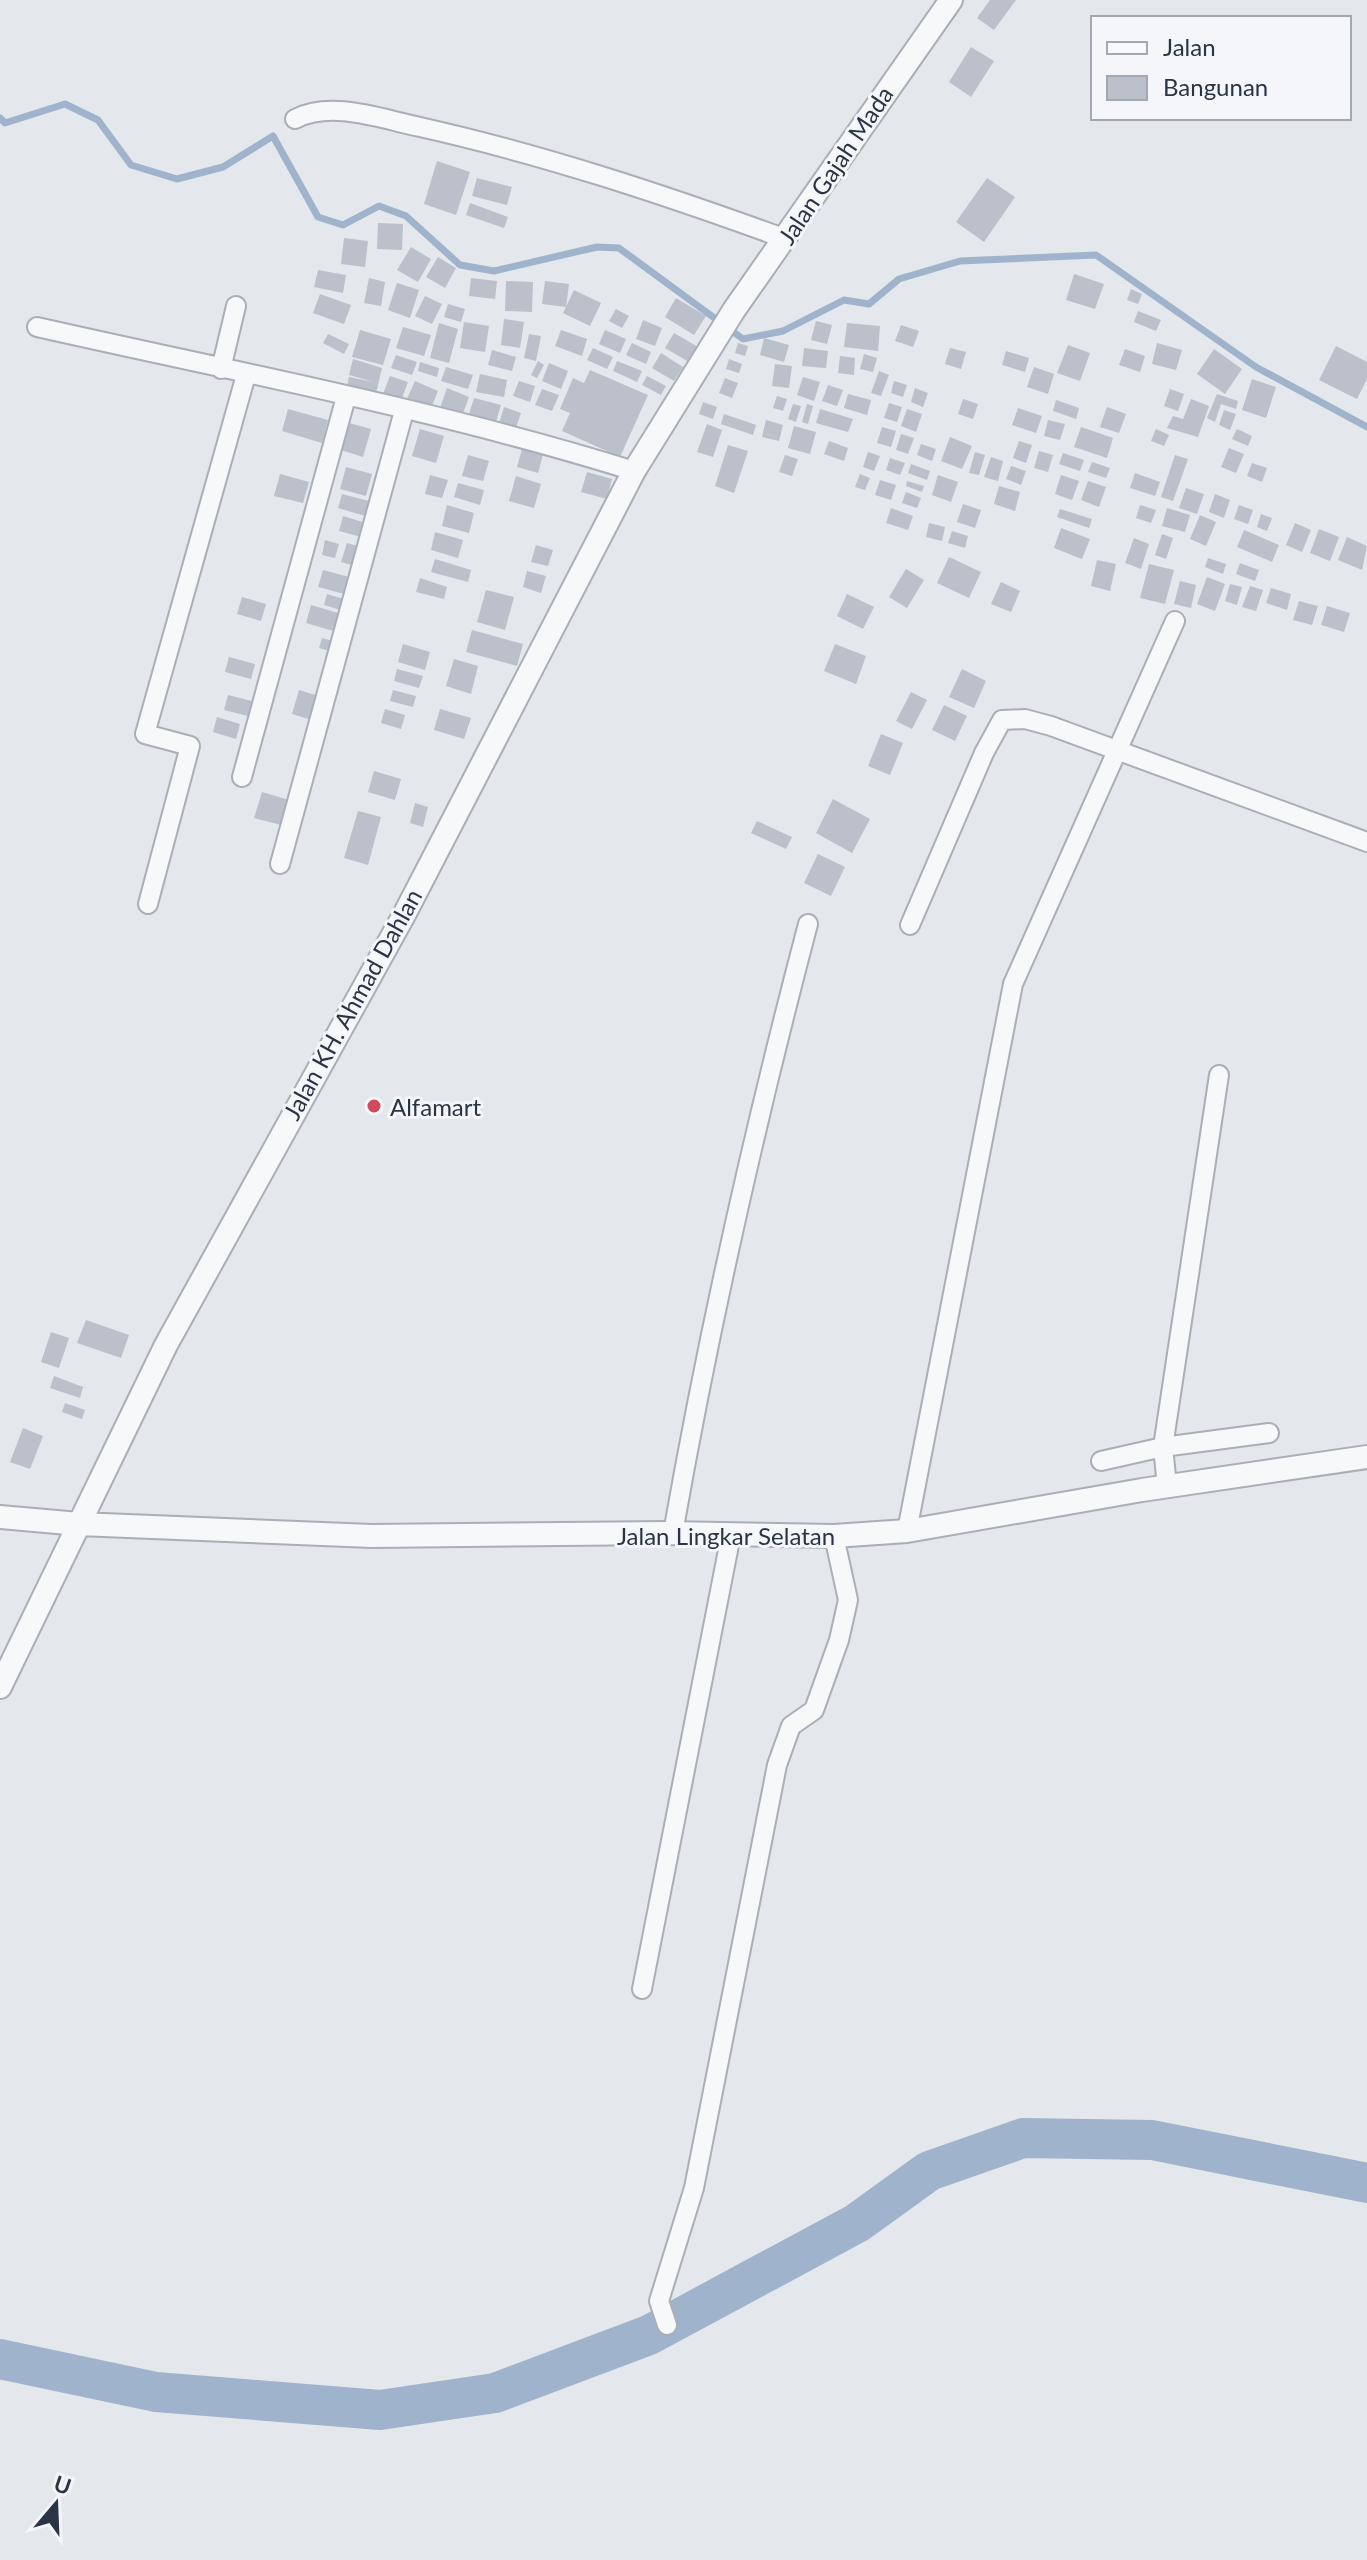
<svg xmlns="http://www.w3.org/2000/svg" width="1367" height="2560" viewBox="0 0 1367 2560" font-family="Lato,sans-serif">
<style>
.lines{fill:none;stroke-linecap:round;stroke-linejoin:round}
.stream{stroke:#9fb4cc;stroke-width:7}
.river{stroke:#9fb4cc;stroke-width:40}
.building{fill:#bbc0ca}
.minor-casing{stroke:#a9aeb7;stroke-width:22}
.tertiary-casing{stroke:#a9aeb7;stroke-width:26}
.minor{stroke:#f7f8fa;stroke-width:18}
.tertiary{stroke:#f7f8fa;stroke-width:22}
.poi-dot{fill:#d1495b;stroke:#f4f6f9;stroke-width:3}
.labels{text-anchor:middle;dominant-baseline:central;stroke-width:6;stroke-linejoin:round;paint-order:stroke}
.street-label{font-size:24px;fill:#2b3445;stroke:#f4f6f9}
.poi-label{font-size:24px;fill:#2b3445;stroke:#f4f6f9;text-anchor:start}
</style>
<rect width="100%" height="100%" fill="#e4e7ec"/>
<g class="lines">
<path class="stream" d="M0 118 5 123 65 104 98 120 131 165 177 179 223 167 273 136 318 217 343 225 379 206 406 216 460 265 494 271 597 247 619 248 743 339 783 331 844 300 869 304 899 279 960 261 1096 255 1256 367 1367 427"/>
<path class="river" d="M0 2359 156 2392 380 2410 495 2393 649 2335 857 2223 929 2171 1023 2138 1152 2140 1367 2183"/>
</g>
<path class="building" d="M990 0H1016L994 30 977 18Z
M971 47 994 61 971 97 949 82Z
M437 161 470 172 456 215 424 204Z
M477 178 512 187 507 205 472 196Z
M987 178 1015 197 984 242 956 222Z
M470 203 508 217 504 228 466 215Z
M378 223 403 224 402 250 377 249Z
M344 238 368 241 365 267 341 264Z
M411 247 431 259 418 282 397 270Z
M438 257 456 268 445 288 426 277Z
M318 270 346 275 343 293 314 287Z
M1074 274 1104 284 1095 309 1066 300Z
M369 278 385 282 381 306 364 303Z
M471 278 497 281 495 299 469 296Z
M506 281 533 282 532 312 505 311Z
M545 281 569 284 566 307 542 304Z
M397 283 419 290 410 318 388 310Z
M1131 289 1142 294 1138 304 1127 300Z
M574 290 601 303 590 326 563 313Z
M320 294 351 305 344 324 313 313Z
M425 296 442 304 432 324 415 316Z
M676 298 706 316 694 335 665 317Z
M448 304 465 309 461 322 444 317Z
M616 309 629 316 622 328 609 321Z
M1138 311 1161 320 1156 331 1134 322Z
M504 319 524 322 520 348 501 345Z
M643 320 662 328 655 346 636 339Z
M816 321 832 325 827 344 811 340Z
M464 322 489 326 485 352 460 348Z
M439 323 458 329 449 363 430 358Z
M847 323 880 326 878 351 844 347Z
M901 325 919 331 913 347 895 341Z
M403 327 431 335 424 356 396 348Z
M360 330 391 339 383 365 352 357Z
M561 330 587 339 582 356 555 346Z
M605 330 626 339 620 353 599 344Z
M674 333 698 347 689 362 665 348Z
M328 334 349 344 344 354 323 343Z
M529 334 541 336 536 361 524 358Z
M764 338 789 345 784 362 760 355Z
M632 343 651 352 646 364 626 355Z
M738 343 748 346 745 356 735 353Z
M1157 343 1182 350 1176 370 1152 364Z
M1068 345 1090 353 1080 381 1057 373Z
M1336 346 1367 362V379L1357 399 1319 380Z
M593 348 613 357 607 369 587 360Z
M804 348 828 351 826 368 802 366Z
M950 348 966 352 961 369 945 364Z
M1125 349 1145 356 1140 372 1119 365Z
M1214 349 1242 369 1225 394 1197 374Z
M492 350 516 357 512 371 488 365Z
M1006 351 1029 358 1025 372 1002 365Z
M661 353 683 367 674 381 652 368Z
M864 354 877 358 873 372 860 369Z
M396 355 417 362 412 375 391 368Z
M840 356 855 358 854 375 838 373Z
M353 359 382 368 374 402 345 395 349 377 374 382 349 375Z
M729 359 742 364 739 373 726 369Z
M538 361 544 365 537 378 531 375Z
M617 361 642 371 637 382 613 371Z
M420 362 439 368 437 377 418 371Z
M549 363 568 371 561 389 542 381Z
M775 364 792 366 789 388 772 386Z
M446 367 473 375 468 389 441 381Z
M1034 367 1054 374 1048 394 1027 387Z
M590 370 648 395 620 457 562 431 570 413 560 409 573 378 584 383Z
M879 371 889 375 881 396 871 393Z
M480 374 507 380 504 397 476 392Z
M390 376 408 382 398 409 380 402Z
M647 376 666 386 661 395 642 385Z
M803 377 820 382 814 401 797 395Z
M725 378 738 383 732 398 719 393Z
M1252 379 1276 387 1266 418 1242 410Z
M415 381 438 391 429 413 405 403Z
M519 381 535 386 530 402 513 396Z
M894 381 907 385 903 397 891 393Z
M828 385 843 390 837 406 822 401Z
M447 388 469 397 462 416 440 408Z
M915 388 928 393 923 407 911 402Z
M542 389 559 395 552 411 535 405Z
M1170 389 1184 394 1178 411 1164 406Z
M848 394 871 400 867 415 844 408Z
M1217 394 1238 401 1236 409 1221 404 1215 422 1207 418Z
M777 396 787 399 783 411 773 408Z
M474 398 501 405 495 425 468 417Z
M963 399 978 404 973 419 958 414Z
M1191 399 1209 406 1198 437 1167 428 1173 416 1183 419Z
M1056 400 1079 408 1076 419 1053 411Z
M703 402 717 407 713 419 699 414Z
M889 403 902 407 897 422 884 418Z
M793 404 801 406 796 422 788 419Z
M807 404 813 406 808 424 802 422Z
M504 407 521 413 514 433 498 427Z
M1107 407 1126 414 1119 433 1100 427Z
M1018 408 1042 416 1036 433 1012 425Z
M288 409 328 420 322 443 282 431Z
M820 409 853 419 848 432 816 423Z
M907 409 922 414 916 432 901 426Z
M1224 410 1236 414 1230 430 1219 425Z
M724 414 756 425 753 435 721 424Z
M766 420 783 425 779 441 762 437Z
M1048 420 1065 424 1060 440 1044 436Z
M349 423 371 429 363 457 341 450Z
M707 424 722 430 713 457 697 452Z
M794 426 816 432 810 454 788 448Z
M882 427 896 431 891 447 877 443Z
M1081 427 1113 438 1107 458 1074 447Z
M420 429 444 436 436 463 412 456Z
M1156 429 1169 435 1164 446 1151 441Z
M1237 429 1252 436 1248 446 1232 439Z
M901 434 914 438 908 454 896 450Z
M950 437 972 446 962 469 941 461Z
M829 441 848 448 844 461 824 454Z
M1019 441 1032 445 1026 463 1013 458Z
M921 444 936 449 932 461 917 455Z
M728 445 748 451 734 493 715 486Z
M1229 448 1244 454 1236 473 1221 467Z
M522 449 543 455 538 473 517 467Z
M1039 451 1053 455 1048 472 1034 468Z
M868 452 880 456 874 471 863 467Z
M975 452 985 455 979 475 969 473Z
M1063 453 1084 460 1080 471 1059 464Z
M468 455 489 461 483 481 462 476Z
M785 455 798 459 792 476 779 472Z
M1175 455 1188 459 1173 501 1161 497Z
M991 457 1003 461 998 481 984 477Z
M890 458 905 463 900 475 886 470Z
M1092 462 1110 468 1106 478 1088 472Z
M1252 463 1267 468 1262 482 1247 476Z
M911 464 930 471 927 480 908 473Z
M1011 466 1026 471 1021 485 1006 479Z
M346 467 372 474 366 496 340 489Z
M587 472 612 479 607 499 581 492Z
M1135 473 1160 482 1155 496 1130 488Z
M280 474 309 482 303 503 274 496Z
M860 474 870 478 865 490 855 487Z
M430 475 448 480 442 498 425 494Z
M938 475 958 482 951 502 932 495Z
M1061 475 1079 481 1072 500 1055 494Z
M516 476 541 484 534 508 509 501Z
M880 480 896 485 891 500 875 495Z
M907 481 924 486 922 492 906 486Z
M1088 481 1106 487 1099 507 1081 500Z
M458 483 484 490 480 505 454 497Z
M999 486 1020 492 1015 511 994 504Z
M1186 488 1204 494 1197 514 1179 508Z
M906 492 921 498 917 508 902 503Z
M342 494 369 501 365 516 338 508Z
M1215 494 1230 500 1224 518 1209 512Z
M963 504 981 510 975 528 957 522Z
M447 505 474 513 469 533 442 526Z
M1140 505 1156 510 1151 523 1136 518Z
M1239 505 1253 510 1248 524 1234 519Z
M891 508 913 516 908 530 886 523Z
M1167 508 1190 515 1185 532 1162 526Z
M1060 509 1092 519 1089 528 1057 517Z
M1261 514 1272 518 1267 531 1257 527Z
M1200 515 1216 522 1206 546 1190 539Z
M343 516 369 524 365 538 339 531Z
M929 523 945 527 942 541 926 537Z
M1295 523 1311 530 1302 552 1286 545Z
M1061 528 1090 539 1082 559 1054 548Z
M1319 529 1339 537 1330 561 1310 553Z
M1244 530 1279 545 1272 562 1237 547Z
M952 531 968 536 965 548 948 543Z
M435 532 463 540 458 558 431 550Z
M1162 534 1173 538 1166 559 1155 555Z
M1347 537 1367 546 1362 570 1338 560Z
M1134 538 1149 544 1141 569 1125 563Z
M325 540 339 544 335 558 322 555Z
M347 543 365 548 359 567 341 562Z
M536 545 553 550 548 566 531 562Z
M949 557 981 572 969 598 937 583Z
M1208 558 1226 564 1223 574 1205 567Z
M435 559 471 570 468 582 431 572Z
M1097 560 1116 564 1110 591 1091 586Z
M1240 563 1259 570 1255 581 1236 574Z
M1149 564 1174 570 1165 604 1140 598Z
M906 569 924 580 907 608 889 597Z
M323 570 353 578 348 595 318 587Z
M527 571 546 576 541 593 523 587Z
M1207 577 1225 584 1215 611 1197 604Z
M420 578 447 587 444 599 416 592Z
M1180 581 1196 585 1191 608 1174 604Z
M1001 582 1020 591 1011 612 991 604Z
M1230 584 1242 587 1237 605 1225 601Z
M1250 586 1263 590 1256 611 1242 607Z
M1271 588 1291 594 1287 610 1266 603Z
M486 590 514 597 505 630 477 622Z
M327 594 350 601 347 612 324 605Z
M847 594 874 607 863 629 837 616Z
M242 597 266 604 261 621 237 614Z
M1299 601 1318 606 1312 625 1293 620Z
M311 605 345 615 340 633 306 623Z
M1327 606 1350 613 1344 632 1321 625Z
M472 630 523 644 517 666 466 652Z
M322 638 340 643 336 653 319 648Z
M403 644 430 652 425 670 398 662Z
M835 644 866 656 856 684 824 671Z
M229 657 255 664 251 679 225 672Z
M454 659 478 666 471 694 446 686Z
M397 669 423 676 419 688 394 681Z
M962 669 986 681 974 708 949 697Z
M299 690 322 697 315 721 292 714Z
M393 690 416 696 413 707 390 701Z
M911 692 927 700 912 729 896 721Z
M228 695 252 701 248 716 224 710Z
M944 705 967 716 955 741 932 730Z
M385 709 405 715 401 729 381 723Z
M440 709 471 718 464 739 434 730Z
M217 717 240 724 236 739 213 732Z
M881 734 903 743 890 775 868 766Z
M374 771 401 779 395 800 368 792Z
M262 792 296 802 289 827 254 818Z
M833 799 870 819 852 853 816 833Z
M415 803 428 807 423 827 410 823Z
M358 811 381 817 368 865 344 858Z
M757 821 792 837 786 849 751 833Z
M818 854 845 867 831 896 804 883Z
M86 1320 129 1335 121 1358 77 1343Z
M51 1332 69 1338 59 1368 41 1362Z
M54 1376 83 1387 80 1398 50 1388Z
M65 1403 85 1410 82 1419 62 1412Z
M23 1428 43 1436 30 1469 10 1462Z"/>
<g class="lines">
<g class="minor-casing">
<path id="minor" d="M295 119C332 100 381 119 420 127 545 155 665 195 786 239
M37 327C236 372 439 410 634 471
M221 369 236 306
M242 777 346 397
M280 864 404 411
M148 904 190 746 145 734 246 375
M910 925 984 753 1002 720 1025 719 1051 726 1367 842
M1101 1461 1163 1447 1269 1433
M1167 1486 1163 1447 1219 1075
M907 1531 1013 984 1175 621
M673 1533C709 1328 755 1125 808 924
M642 1989 731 1535
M667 2325 659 2301 694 2188 777 1765 791 1726 814 1710 839 1640 848 1600 834 1536"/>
</g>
<g class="tertiary-casing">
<path id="tertiary" d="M0 1517 79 1524 372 1536 667 1533 834 1536 907 1531 1142 1490 1367 1457
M0 1687 166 1345 404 915 634 471 734 310 951 0"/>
</g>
<use href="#minor" class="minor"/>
<use href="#tertiary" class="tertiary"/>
</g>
<circle class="poi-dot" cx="374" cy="1106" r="8"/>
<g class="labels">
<g class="street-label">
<text transform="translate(835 165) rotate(-56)">Jalan Gajah Mada</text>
<text transform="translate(352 1004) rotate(-61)">Jalan KH. Ahmad Dahlan</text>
<text x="726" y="1535">Jalan Lingkar Selatan</text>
</g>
<g class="poi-label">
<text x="390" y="1106">Alfamart</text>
</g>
</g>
<rect x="1091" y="16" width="260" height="104" fill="#f4f6f9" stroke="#a4a8b1" stroke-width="2"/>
<rect x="1107" y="42" width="40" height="12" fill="#f7f8fa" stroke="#a4a8b1" stroke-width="2"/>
<text x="1163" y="56" font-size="24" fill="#2b3445">Jalan</text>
<rect x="1107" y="76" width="40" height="24" fill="#bbc0ca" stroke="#a4a8b1" stroke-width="2"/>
<text x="1163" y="96" font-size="24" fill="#2b3445">Bangunan</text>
<g transform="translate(56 2504) rotate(19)" stroke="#f4f6f9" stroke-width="6" paint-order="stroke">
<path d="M0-6L14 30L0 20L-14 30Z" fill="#2b3445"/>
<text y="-12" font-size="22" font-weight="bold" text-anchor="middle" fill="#2b3445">U</text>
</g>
</svg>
